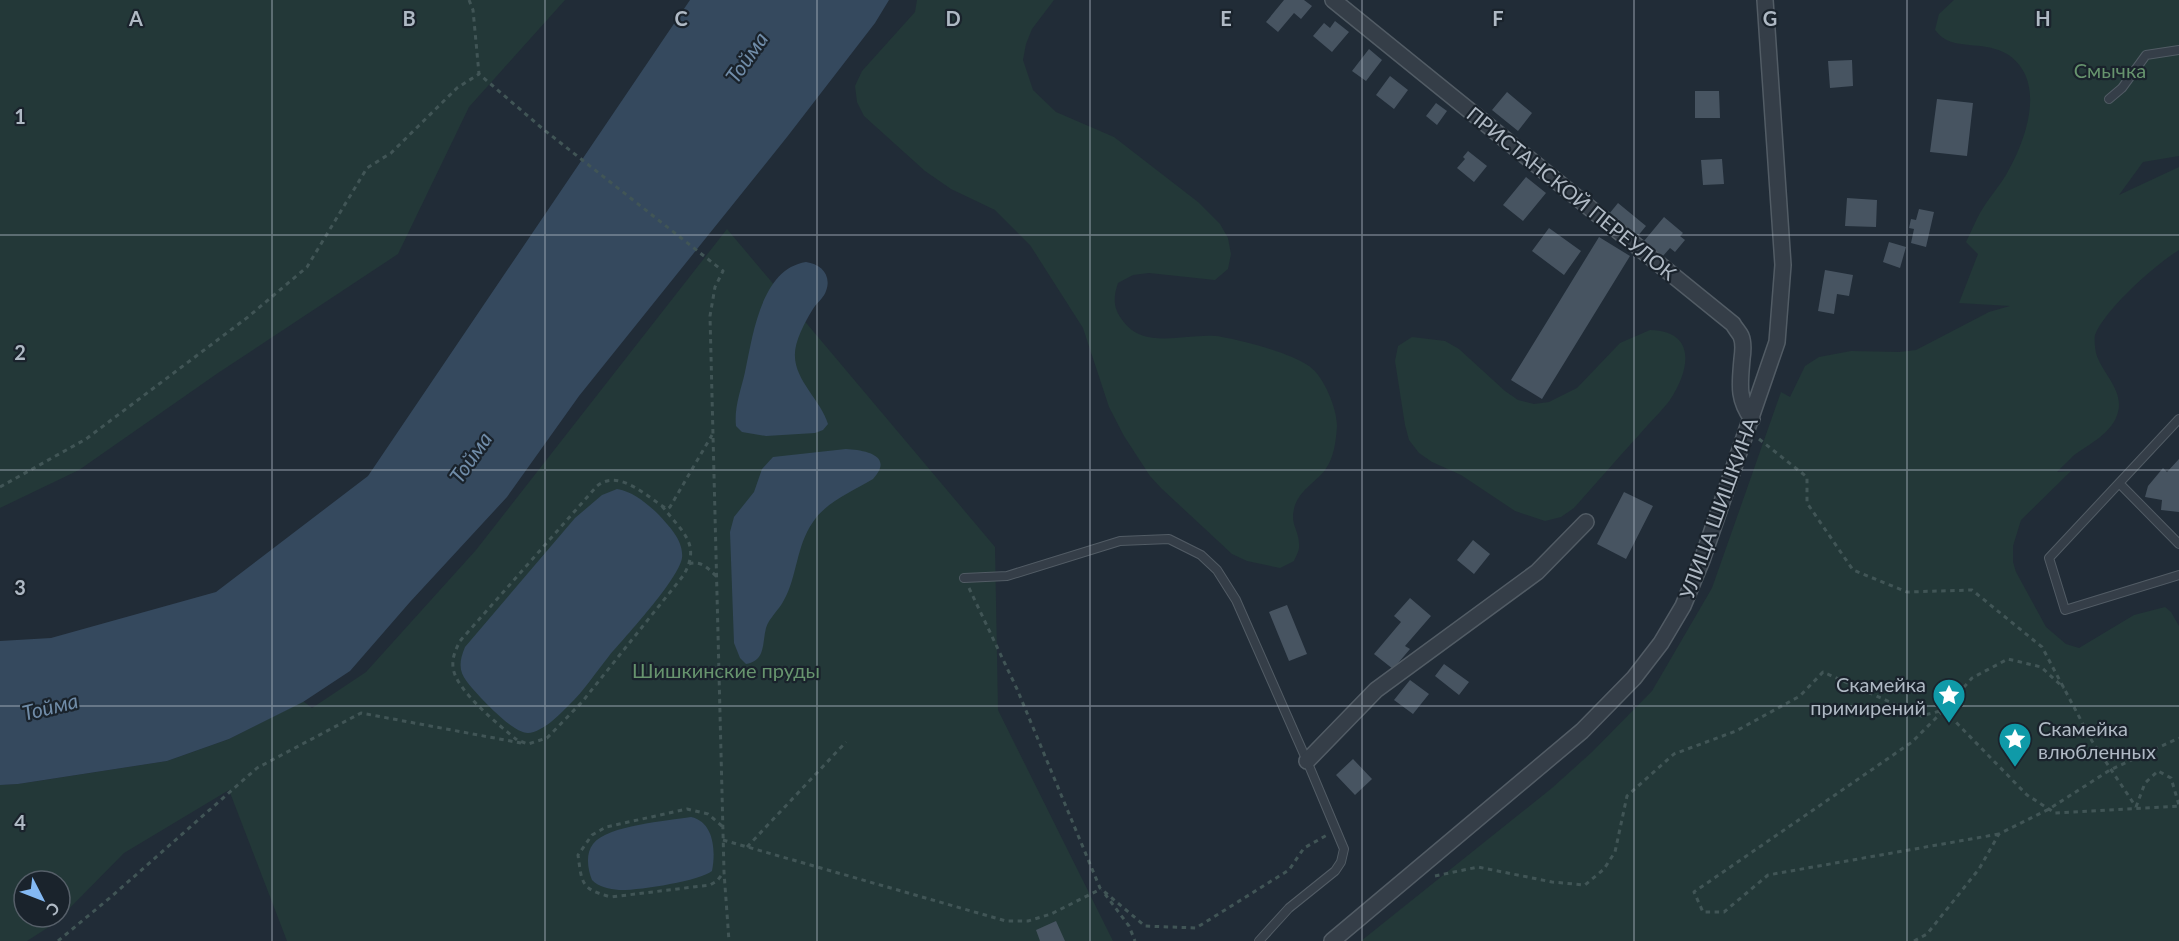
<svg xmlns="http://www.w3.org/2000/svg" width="2179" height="941" viewBox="0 0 2179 941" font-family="Lato,sans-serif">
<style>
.green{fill:#233838;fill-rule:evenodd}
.water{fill:#35495e}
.building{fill:#475461}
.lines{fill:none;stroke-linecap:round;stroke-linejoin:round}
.service-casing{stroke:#525c65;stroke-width:10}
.minor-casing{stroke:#525c65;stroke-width:18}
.path{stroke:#415556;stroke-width:3;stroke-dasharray:4.5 4.5;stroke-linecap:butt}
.service{stroke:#353e48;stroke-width:8}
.minor{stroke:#353e48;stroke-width:15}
.grid{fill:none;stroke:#afb9c4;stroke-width:1.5;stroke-opacity:0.55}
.labels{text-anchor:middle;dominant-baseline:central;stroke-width:4.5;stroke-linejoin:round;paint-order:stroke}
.park-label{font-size:20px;fill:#67946e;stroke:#1a232c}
.street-label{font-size:20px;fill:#afb9c4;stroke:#1a232c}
.poi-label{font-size:20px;fill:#afb9c4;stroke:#1a232c;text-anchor:end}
.water-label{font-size:21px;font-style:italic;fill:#708ca8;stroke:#1a232c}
.grid-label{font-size:20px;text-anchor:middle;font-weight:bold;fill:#afb9c4;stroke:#1a232c;stroke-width:4.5;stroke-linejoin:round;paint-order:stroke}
</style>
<rect width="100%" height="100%" fill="#212c37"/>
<path class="green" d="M0 0H565L469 107 398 254 218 373 79 470 0 508Z
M917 0H1054L1032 29 1026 44 1023 60 1033 90 1056 112 1114 137 1198 202 1220 224 1228 238 1231 254 1228 269 1215 280 1149 273 1133 275 1118 283C1113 298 1113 308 1123 321 1145 352 1191 331 1222 337 1245 341 1290 353 1309 366 1324 376 1337 409 1337 426 1336 441 1334 458 1325 470 1315 483 1298 491 1294 509 1290 524 1299 530 1299 544 1300 550 1296 556 1294 561L1280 568 1247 561 1232 554 1161 488 1150 476 1124 436 1109 407 1083 328 1030 245 995 210 951 189 925 171 864 116 857 102 855 86 862 71 915 12Z
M1954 0H2179V156L2143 162 2119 195 2179 167V250C2155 265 2105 309 2095 335 2094 339 2095 348 2096 353 2101 372 2124 390 2118 412 2113 433 2089 444 2073 456 2068 461 2062 467 2057 472L2071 471 2021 520 2013 546V562L2016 572 2046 627 2066 644 2079 648 2134 615 2165 607 2171 612 2179 626V941H1361L1552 788 1592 752 1652 691 1712 588 1781 392 1790 397 1805 366 1819 357 1851 351 1899 352 1916 350 1989 312 2010 306 1959 303 1978 254 1966 242C1971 232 1975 222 1980 213 1988 199 1998 188 2006 175 2026 141 2048 80 2007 54 1987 42 1959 48 1945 39 1941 37 1938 33 1935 30L1939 14Z
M727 229 995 547 998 710 1113 941H287L229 790 124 853 55 923 27 941H0V785L18 784 167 761 229 739 303 701 312 708 366 672 476 550ZM24 881H60V917H24Z
M1650 330C1697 331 1690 370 1670 400 1661 412 1649 423 1639 435 1617 459 1596 483 1574 508L1561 517 1545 521 1515 511 1461 475 1432 462 1419 453 1409 440 1405 425 1395 361 1398 346 1412 337 1445 341 1459 349 1505 391 1518 400 1534 404 1549 402 1577 388 1620 343Z"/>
<path class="water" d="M690 0H889L875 23 787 137 579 396 507 497 410 602 350 671 303 702 229 739 167 761 18 784 0 785V641L51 638 216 592 368 476Z
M806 262C821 264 832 275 826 291 824 297 819 301 815 306 807 318 796 338 795 353 793 379 821 400 828 424L823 430 815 433 766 436 742 432 736 426C734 407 741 390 745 372 753 335 761 269 806 262Z
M846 449C864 450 895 455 873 479 853 491 826 502 813 522 796 546 797 577 784 600 779 610 769 618 766 628 762 643 766 661 746 664L740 658 734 643 730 532 734 517 754 492 762 469 773 457Z
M617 489C632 491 648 504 659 515 669 526 684 541 682 558 678 580 626 636 609 656 596 672 584 691 569 705 559 715 543 732 528 733 514 733 490 707 481 698 465 679 454 673 465 647L575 518 602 495Z
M691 817C714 822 716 851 712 871 700 881 636 891 619 890 609 889 599 887 592 880 588 870 585 854 593 844 608 825 667 821 691 817Z"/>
<path class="building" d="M1284 0H1304L1312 6 1301 19 1294 13 1278 32 1266 22Z
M1335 21 1349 32 1332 52 1313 36 1324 23 1330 28Z
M1369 49 1382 60 1366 81 1352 71Z
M1852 60 1853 86 1830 88 1828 61Z
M1390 76 1408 90 1394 109 1376 95Z
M1695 91H1719L1720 118H1695Z
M1507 92 1532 113 1518 131 1492 110Z
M1937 99 1973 103 1967 156 1930 152Z
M1436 103 1447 111 1437 125 1426 116Z
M1468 151 1487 166 1474 182 1457 168 1465 159 1463 157Z
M1722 159 1724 184 1703 185 1701 160Z
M1526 177 1546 193 1523 221 1503 205Z
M1847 198 1877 200 1876 227 1845 226Z
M1618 203 1646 226 1637 237 1609 214Z
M1919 209 1934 212 1926 247 1911 243 1914 229 1909 228 1911 219 1916 220Z
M1664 217 1683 233 1680 236 1685 240 1675 252 1670 248 1663 256 1644 241Z
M1549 228 1581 251 1564 275 1532 251Z
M1599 237 1630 256 1542 399 1511 380Z
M1889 242 1906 247 1900 268 1883 262Z
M1825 270 1853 275 1849 296 1837 294 1834 314 1818 311Z
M2179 459V512L2161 510 2162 500 2145 497 2148 486 2163 468 2167 472Z
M1624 492 1653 506 1626 559 1597 544Z
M1473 540 1490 554 1474 574 1457 560Z
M1410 598 1431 616 1405 646 1410 649 1393 669 1374 654 1401 622 1394 616Z
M1287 605 1307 654 1289 661 1269 612Z
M1444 664 1469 682 1459 695 1435 676Z
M1410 680 1429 694 1413 714 1394 700Z
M1353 759 1372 779 1355 795 1336 775Z
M1056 921 1065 941H1040L1036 930Z"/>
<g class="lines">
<g class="service-casing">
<path id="service" d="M2109 99 2122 88 2146 55 2179 50
M2179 419 2049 558 2065 610 2179 575
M2119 483 2179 544
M964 578 1007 576 1120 541 1169 539 1201 555 1217 570 1236 600 1307 761 1344 849 1341 862 1335 871 1289 908 1259 941"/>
</g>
<g class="minor-casing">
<path id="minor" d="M1333 0 1733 324C1735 328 1739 332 1741 336 1744 343 1743 352 1742 359 1740 384 1737 398 1752 419
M1307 761 1376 690 1537 572 1586 522
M1332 941 1582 731 1634 678 1661 643 1683 606 1702 560 1777 342 1783 265 1765 0"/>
</g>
<path class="path" d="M469 0 473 10 479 74 543 129 723 271 715 287 710 316 724 872 729 941
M1759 439 1807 477V503L1853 570 1907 592 1972 590 2042 647 2092 741 2136 807
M0 487 86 439 248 317 307 267 367 168 391 153 457 88 479 74
M662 506C682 532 702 544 683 576L582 702 547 738 528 744 517 740C499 725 455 690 453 667 452 657 456 649 460 641L597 486C619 468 647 497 667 509L670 507 712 435
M689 564C701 560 709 569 717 577
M969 588 1017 689 1100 888 1145 926 1196 928 1289 870 1304 848 1327 835
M2136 807 2145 783 2158 771 2171 778 2179 805
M722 826 708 814 687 809 606 827 592 835 578 855C582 884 581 889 611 897L710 885 717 881 724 872
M1999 834 1768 875 1724 912H1703L1694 892 1912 742 1944 710 1972 678 2008 659 2041 667 2064 688
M723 840 1006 921H1028L1051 914 1101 889
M747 847 846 742
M1435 876 1478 867 1552 882 1585 885 1604 869 1615 852 1627 796 1674 754 1736 731 1800 696 1823 672 1921 716 1944 710 2027 795 2055 813 2179 806
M1105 894 1129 926 1135 941
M58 941 112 896 257 768 361 713 521 743
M1914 941 1927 934 1979 869 1999 834 2049 809 2110 770 2179 738"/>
<use href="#service" class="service"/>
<use href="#minor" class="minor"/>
</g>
<path class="grid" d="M272 0V941M545 0V941M817 0V941M1090 0V941M1362 0V941M1634 0V941M1907 0V941M0 235H2179M0 470H2179M0 706H2179"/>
<defs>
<g id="sight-pin" transform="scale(1.725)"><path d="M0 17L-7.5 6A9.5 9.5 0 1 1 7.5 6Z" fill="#0f9aa8" stroke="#1a232c"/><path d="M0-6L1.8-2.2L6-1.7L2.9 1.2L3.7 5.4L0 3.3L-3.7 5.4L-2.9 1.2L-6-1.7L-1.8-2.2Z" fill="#fff"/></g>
</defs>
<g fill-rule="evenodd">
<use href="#sight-pin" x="1949" y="695"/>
<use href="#sight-pin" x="2015" y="739"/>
</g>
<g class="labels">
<g class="park-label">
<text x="2110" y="70">Смычка</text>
<text x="726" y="670">Шишкинские пруды</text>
</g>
<g class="street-label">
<text transform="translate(1572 193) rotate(39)">ПРИСТАНСКОЙ ПЕРЕУЛОК</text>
<text transform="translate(1718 508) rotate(-70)">УЛИЦА ШИШКИНА</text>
</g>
<g class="poi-label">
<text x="1926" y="684">Скамейка<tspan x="1926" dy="23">примирений</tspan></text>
<text x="2038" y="728" text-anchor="start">Скамейка<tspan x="2038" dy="23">влюбленных</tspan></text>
</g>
<g class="water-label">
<text transform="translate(746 57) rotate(-55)">Тойма</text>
<text transform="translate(470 457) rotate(-55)">Тойма</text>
<text transform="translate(50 706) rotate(-14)">Тойма</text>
</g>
</g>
<g class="grid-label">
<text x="136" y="26">A</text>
<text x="409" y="26">B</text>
<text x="681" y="26">C</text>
<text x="953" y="26">D</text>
<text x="1226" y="26">E</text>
<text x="1498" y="26">F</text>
<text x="1770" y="26">G</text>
<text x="2043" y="26">H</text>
<text x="20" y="124">1</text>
<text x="20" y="360">2</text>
<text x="20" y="595">3</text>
<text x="20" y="830">4</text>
</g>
<g transform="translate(42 899) rotate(132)"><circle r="28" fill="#1a232c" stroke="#565f69" stroke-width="1.5"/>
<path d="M0-4.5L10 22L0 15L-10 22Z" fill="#84b9f4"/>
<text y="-9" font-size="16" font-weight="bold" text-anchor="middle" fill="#afb9c4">С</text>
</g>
</svg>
